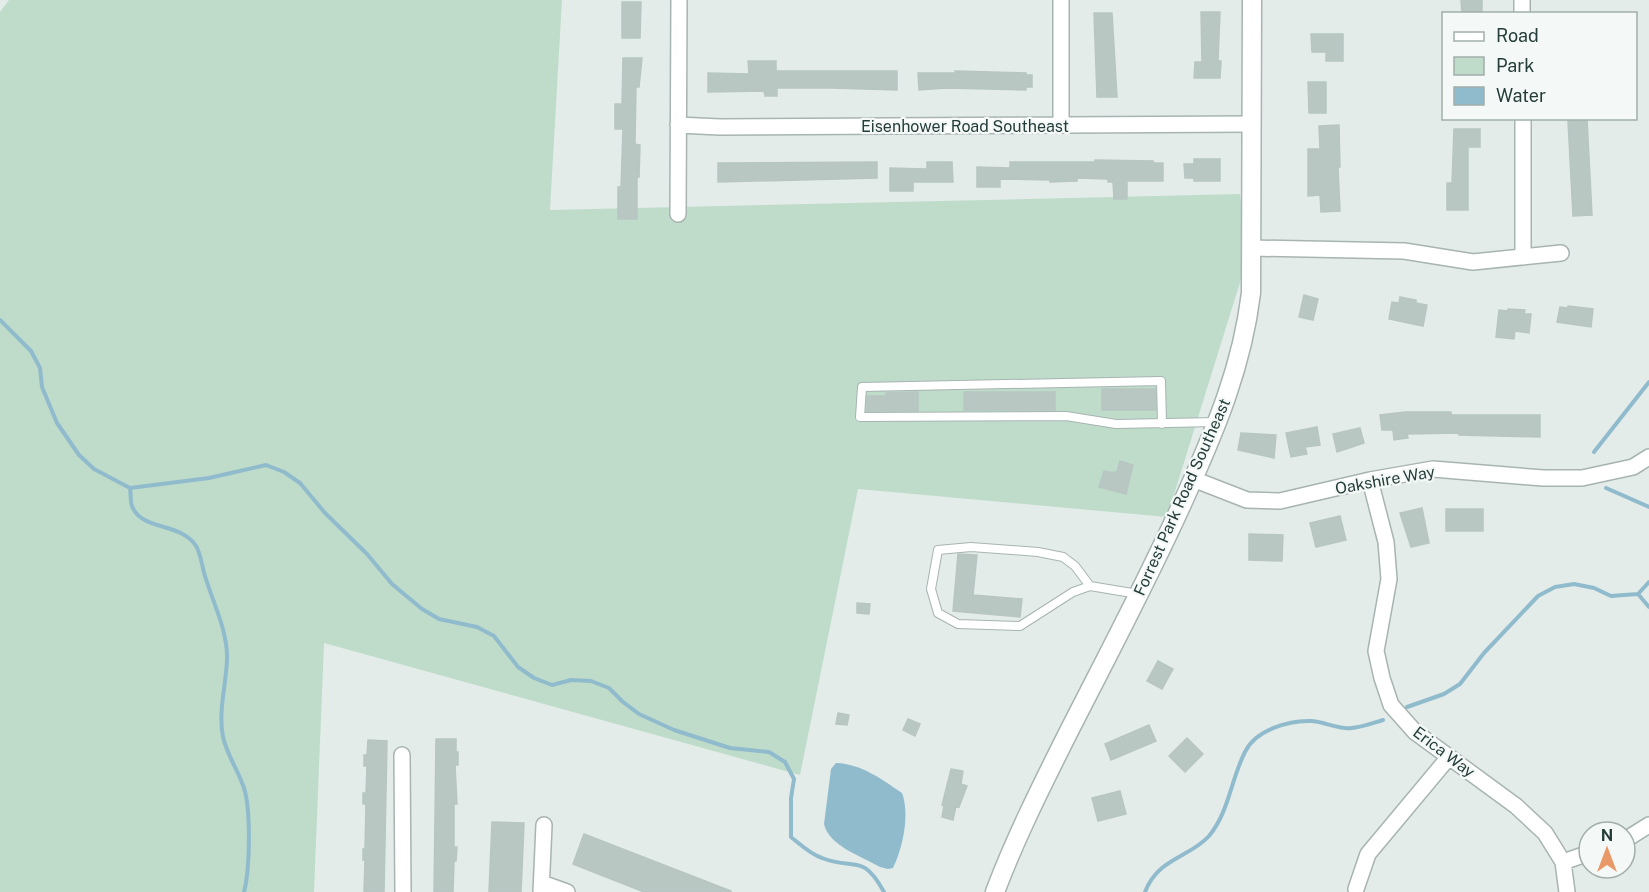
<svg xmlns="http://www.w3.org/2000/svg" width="1649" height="892" viewBox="0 0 1649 892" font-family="'Public Sans',sans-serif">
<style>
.green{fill:#bfdccb}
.water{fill:#90bbcd}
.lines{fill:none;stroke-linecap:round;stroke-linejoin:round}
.stream{stroke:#90bbcd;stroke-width:4}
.building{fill:#b9c7c3;stroke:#b7c6c2;stroke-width:1.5}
.service-casing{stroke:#a7b4b2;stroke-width:10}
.minor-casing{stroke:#a7b4b2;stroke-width:18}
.tertiary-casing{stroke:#a7b4b2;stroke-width:21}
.service{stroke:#fff;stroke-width:8}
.minor{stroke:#fff;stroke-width:15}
.tertiary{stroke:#fff;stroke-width:18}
.labels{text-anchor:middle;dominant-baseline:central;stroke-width:4.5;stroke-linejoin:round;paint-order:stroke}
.street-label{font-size:16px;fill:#253d3a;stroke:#f4f9f7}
</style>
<rect width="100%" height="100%" fill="#e4ecea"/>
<path class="green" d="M9 0H562L550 210 1240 194 1247 260 1167 517 858 489 800 775 324 643 314 892H0V12Z"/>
<path class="water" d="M836 763C862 764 881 779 902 793 910 814 903 848 893 868L888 869 880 867C861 856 829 846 824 824L831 769Z"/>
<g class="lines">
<path class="stream" d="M0 320 31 351 40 368 42 387 57 423 79 455 94 469 130 488 209 478 266 465 284 472 300 483 325 513 367 554 392 584 422 609 439 619 477 627 494 636 518 667 534 678 552 685 571 680 591 681 609 688 623 702 639 714 674 730 730 748 769 752 785 762 794 779 791 798V837C801 845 810 854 822 858 855 871 862 852 884 892
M1594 452 1649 382
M130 488C131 493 130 502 132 506 141 531 181 522 196 546 201 554 202 567 205 576 213 603 228 631 227 660 226 685 218 712 223 737 227 755 238 770 244 788 251 810 250 869 244 892
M1606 488 1649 507
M1638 594 1649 607
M1407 707 1444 694 1460 684 1484 653 1538 596 1555 587 1574 584 1594 588 1611 596 1638 594 1649 582
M1145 892C1158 858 1189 858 1209 836 1229 812 1231 779 1245 752 1255 730 1289 720 1312 721 1326 722 1338 730 1352 728 1363 727 1373 723 1383 720"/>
</g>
<path class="building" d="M1461 0H1482V14H1462Z
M622 2H641L640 38H622Z
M1201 12H1220L1218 61H1221L1220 78H1194L1195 62H1202Z
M1094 13H1112L1117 97H1097Z
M1311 34H1343V61H1326V52H1312Z
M623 58H642L639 87H636L635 144 640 145 639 177H637V219H618V187H621L623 129H615V104H622Z
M748 61H776V71H897V90L832 88H777V96H765L764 91 708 92V73L749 74Z
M955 71 1026 73V75H1032V87H1026V90L946 88 919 90 918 73H955Z
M1308 82H1326V113H1309Z
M1587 119 1592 215 1573 216 1568 121Z
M1339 125 1340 167H1338L1340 211 1321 212 1320 195 1308 196V149H1320L1319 126Z
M1454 129H1480V147H1468V210H1447V183H1452Z
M1194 159H1220V181H1194V178H1185L1184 164H1194Z
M1095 160 1153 161V163H1163V181H1127V199H1114L1113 182H1108V179L1077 178V181L1050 182V180L1000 179V187H977V167L1010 168V162H1095Z
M877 162V178L718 182V163Z
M927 162H952L953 182H913V191H890V168L927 169Z
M1304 295 1318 299 1313 320 1299 317Z
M1400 297 1416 300V303L1427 305 1423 326 1389 319 1392 302 1399 303Z
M1568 306 1593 309 1591 327 1557 322 1560 307 1568 308Z
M1508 309 1525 310 1524 314H1531L1529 333 1515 331 1514 339 1496 337 1499 310 1508 311Z
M1102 389H1155L1156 410H1102Z
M918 392V411H867V396H886V393Z
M964 392H1055V410H964Z
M1405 412H1451V415H1540V437L1459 435V433L1407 434 1408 438 1394 440 1393 430H1382L1380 415Z
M1317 427 1320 445 1305 447 1307 454 1291 457 1286 433Z
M1360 428 1364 443 1337 452 1333 434Z
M1241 433 1276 435 1274 458 1238 450Z
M1120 461 1133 465 1126 494 1099 487 1104 471 1114 473V472H1117Z
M1422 508 1429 543 1411 547 1400 513Z
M1446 509H1483V531H1446Z
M1340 516 1346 540 1316 547 1310 523Z
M1249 534 1283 535 1282 561 1249 560Z
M958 554 977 555 973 595 1022 599 1020 617 953 611Z
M857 603 870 604 869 614 857 613Z
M1158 661 1173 669 1162 689 1147 681Z
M838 713 849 715 847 725 836 724Z
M908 719 920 724 915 736 903 730Z
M1149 725 1156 741 1111 760 1105 744Z
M1187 738 1203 754 1185 772 1169 756Z
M436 739H456V752H458V765H455L457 804H454V847H457L456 861H454L453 892H434Z
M368 740 387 741 384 892H364L365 860H363V849H365L366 804H363V793H366L367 766H364V755H367Z
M951 769 963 771 961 784 967 786 959 807 956 806 953 820 942 817 944 806 942 805Z
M1120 791 1126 814 1098 821 1092 798Z
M492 822 524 823 521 892H489Z
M584 834 731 891V892H644L573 864Z"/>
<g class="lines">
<g class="service-casing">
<path id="service" d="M1162 424 1161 381 862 387 860 417 1066 416 1116 424 1217 422
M1090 586 1075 566 1063 557 1038 552 971 547 938 550 931 589 938 613 958 624 1020 626 1073 592 1090 586 1138 594"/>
</g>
<g class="minor-casing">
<path id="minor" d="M1522 0V14
M1523 118V257
M678 125 720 127 1252 124
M1061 125V0
M678 214 679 0
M1251 248 1404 251 1473 262 1561 253
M1193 479 1247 500 1280 501 1370 480 1433 469 1543 478H1582L1633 467 1649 457
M1370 480 1386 542 1389 579 1376 651 1382 678 1391 705 1415 732 1516 806 1545 833 1563 862 1567 892
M402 755 403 892
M1625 840 1649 825
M1563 862 1589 853
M542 883 567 892
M1356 889 1368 854 1449 757
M541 892 544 825"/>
</g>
<g class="tertiary-casing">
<path id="tertiary" d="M995 892C1015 839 1040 789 1065 739 1106 658 1149 578 1186 495 1216 428 1242 367 1251 293L1252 0"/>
</g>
<use href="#service" class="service"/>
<use href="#minor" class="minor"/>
<use href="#tertiary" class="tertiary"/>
</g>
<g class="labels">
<g class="street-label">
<text x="965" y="126">Eisenhower Road Southeast</text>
<text transform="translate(1385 480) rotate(-10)">Oakshire Way</text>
<text transform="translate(1182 497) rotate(-66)">Forrest Park Road Southeast</text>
<text transform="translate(1444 752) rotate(37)">Erica Way</text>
</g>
</g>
<rect x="1442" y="12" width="195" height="108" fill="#f4f9f7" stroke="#a1aeab" stroke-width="1.5"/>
<rect x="1454" y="32" width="30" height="9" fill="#ffffff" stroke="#a1aeab" stroke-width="1.5"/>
<text x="1496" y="42" font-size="18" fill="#253d3a">Road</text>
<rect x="1454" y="57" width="30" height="18" fill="#bfdccb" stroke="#a1aeab" stroke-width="1.5"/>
<text x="1496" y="72" font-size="18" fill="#253d3a">Park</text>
<rect x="1454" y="87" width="30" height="18" fill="#90bbcd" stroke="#a1aeab" stroke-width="1.5"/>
<text x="1496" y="102" font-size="18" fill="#253d3a">Water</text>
<g transform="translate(1607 850)"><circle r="28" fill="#f4f9f7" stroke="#a1aeab" stroke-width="1.5"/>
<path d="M0-4.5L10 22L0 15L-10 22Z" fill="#e89967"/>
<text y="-9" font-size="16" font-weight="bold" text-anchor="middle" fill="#253d3a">N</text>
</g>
</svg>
